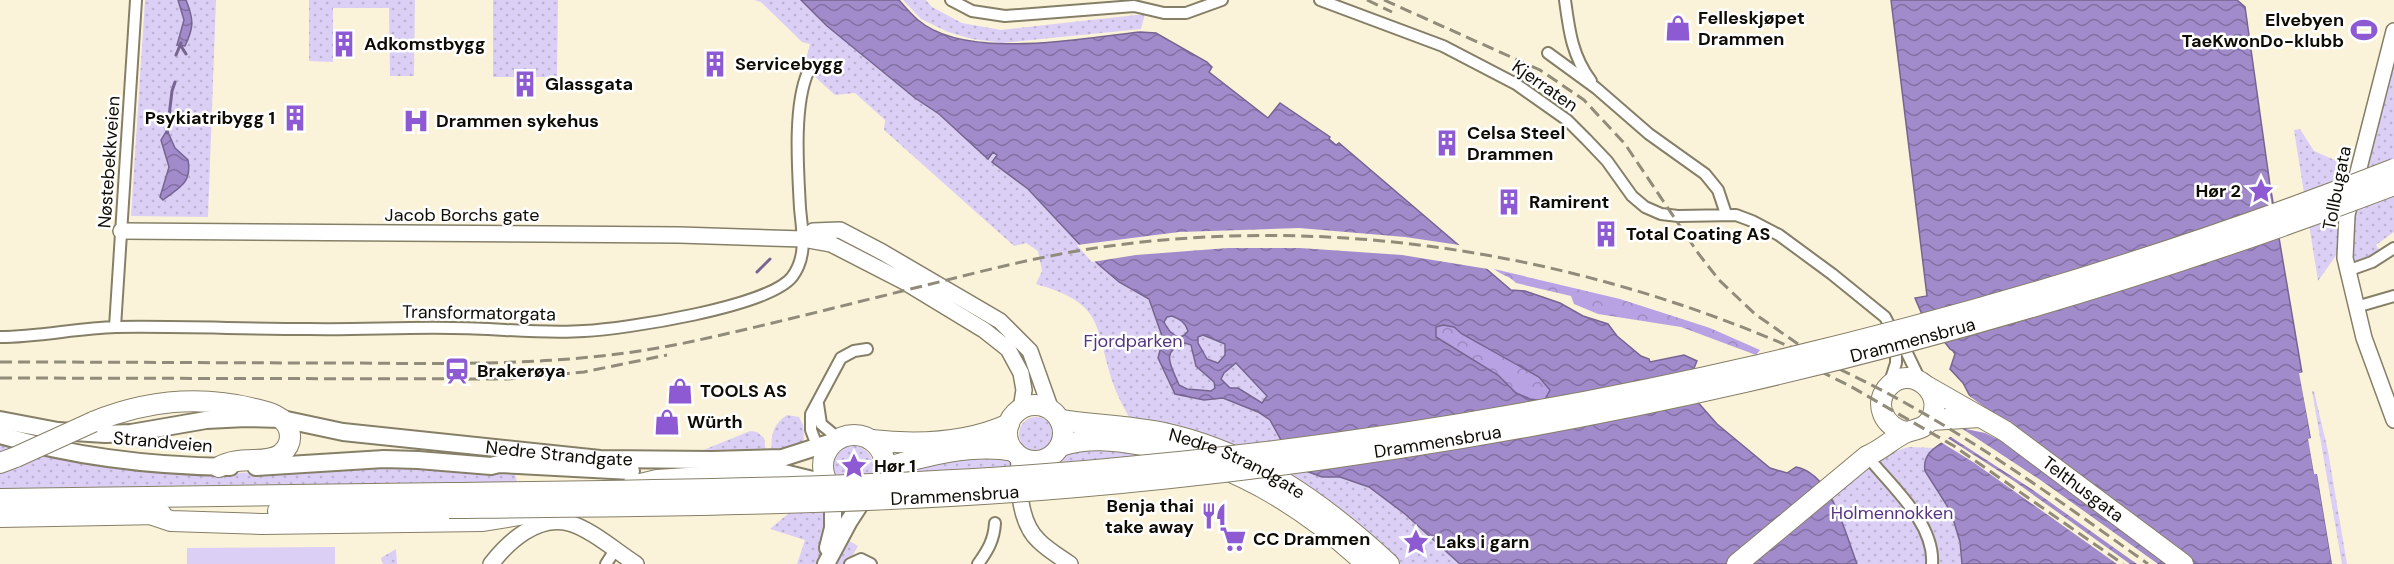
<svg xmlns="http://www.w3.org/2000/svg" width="2394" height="564" viewBox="0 0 2394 564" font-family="'DM Sans',sans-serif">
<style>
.grass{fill:url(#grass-dots)}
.forest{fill:url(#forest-crowns)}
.pitch{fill:#dccff6}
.water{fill:url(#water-waves);stroke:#766590;stroke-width:1.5;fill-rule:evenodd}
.pier{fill:#fbf3d9}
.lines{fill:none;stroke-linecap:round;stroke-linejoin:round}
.stream{stroke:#766590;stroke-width:3}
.street-casing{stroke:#867f68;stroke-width:14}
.secondary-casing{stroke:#867f68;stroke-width:18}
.primary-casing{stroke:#867f68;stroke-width:20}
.highway-casing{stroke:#867f68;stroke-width:22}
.street{stroke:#fff;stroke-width:10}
.secondary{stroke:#fff;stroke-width:15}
.primary{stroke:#fff;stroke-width:16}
.highway{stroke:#fff;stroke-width:20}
.rail{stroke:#918b79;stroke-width:3;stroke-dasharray:12 6;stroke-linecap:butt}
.highway-bridge-casing{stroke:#867f68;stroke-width:22;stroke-linecap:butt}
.highway-bridge{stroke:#fff;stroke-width:20}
.labels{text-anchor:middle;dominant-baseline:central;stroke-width:5;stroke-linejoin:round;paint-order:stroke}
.poi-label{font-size:18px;font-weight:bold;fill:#0f0c05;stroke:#fff;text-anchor:start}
.street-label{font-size:18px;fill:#0f0c05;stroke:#fff}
.park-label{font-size:18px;fill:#553582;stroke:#fff}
</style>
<defs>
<pattern id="grass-dots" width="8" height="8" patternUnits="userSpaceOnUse" patternTransform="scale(1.5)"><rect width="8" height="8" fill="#dccff6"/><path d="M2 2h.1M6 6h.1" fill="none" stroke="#bcb1d1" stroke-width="1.8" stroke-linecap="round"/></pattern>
<pattern id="forest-crowns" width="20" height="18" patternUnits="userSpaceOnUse" patternTransform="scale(1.5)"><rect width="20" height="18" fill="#b8a2e3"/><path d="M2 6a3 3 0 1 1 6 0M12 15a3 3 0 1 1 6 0" fill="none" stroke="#9d8ac1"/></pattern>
<pattern id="water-waves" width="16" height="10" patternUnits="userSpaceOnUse" patternTransform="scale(1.5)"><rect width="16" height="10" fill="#a28bcb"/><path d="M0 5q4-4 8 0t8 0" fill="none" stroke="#8270a3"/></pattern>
</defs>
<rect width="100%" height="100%" fill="#fbf3d9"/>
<path class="grass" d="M145 0H216L208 217 131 216Z
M309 0H415L414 76H390L389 8H333V62L309 61Z
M493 0H558L557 77H493Z
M754 0H801C843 41 889 76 936 112 954 126 970 144 988 158L993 152 997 155 992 162 1028 189 1119 282 1149 299 1163 339 1158 358 1175 394 1204 400 1223 398 1258 412 1270 420 1314 475 1340 477 1369 487 1405 514 1460 564H1398L1131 421C1125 409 1117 396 1113 383 1094 325 1105 304 1036 284L1042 271 1038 251 1026 243 1014 246 884 130 885 120 855 93 835 95 804 67 810 44 802 42 761 2Z
M903 0H926L932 7 962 23 1001 30 1145 14 1141 29 1002 43 972 39 948 32 921 19Z
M2394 53V232L2376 245 2381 253 2353 267 2350 247 2351 215Z
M2300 129 2314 151 2353 168 2340 250 2318 281 2294 130Z
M1172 316C1180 319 1185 322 1188 331 1179 344 1169 332 1164 322L1167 317Z
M1203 335 1225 344V355L1218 363 1207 359 1198 343V337Z
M1185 343 1191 345 1196 366 1214 382 1215 388 1211 391 1186 389 1179 385C1176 376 1162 354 1174 346 1177 344 1181 344 1185 343Z
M1236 363 1267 396 1262 403 1238 388H1230L1221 379 1224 373Z
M2312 391H2314L2328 451 2347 564H2342Z
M787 415 799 417 803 425 804 439 797 447 772 452C770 436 773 424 787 415Z
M1019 434a17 17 0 1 1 34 0a17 17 0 1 1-34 0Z
M750 431 757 432 764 438 766 453 702 455 701 451Z
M0 442 234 473 296 471 359 466H434L515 474 517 482 199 488 118 487 0 489Z
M855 445C871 450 877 462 871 477L835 478C828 461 837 446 855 445Z
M1078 446 1159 455 1054 464Z
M1909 447 1936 448 1925 459C1925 481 1944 494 1952 513 1958 529 1960 547 1962 564H1857L1832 497C1855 479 1879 454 1909 447Z
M963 456 1008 457 1013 467 918 473V466Z
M828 511 825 542 817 564H797L805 540 770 529 789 513Z
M846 539 858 546 848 564H832Z
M396 549 397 564H383L381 558Z"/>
<path class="forest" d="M1494 269 1620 299 1710 328 1760 350 1756 355 1681 327 1598 314 1574 304 1571 296 1516 283C1510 276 1501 275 1494 269Z
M1443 325 1454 327 1462 334 1539 377 1550 390 1544 401 1530 399 1516 393 1498 375 1436 337V327Z"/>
<path class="pitch" d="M335 547V564H187V548Z"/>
<path class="water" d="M178 0H186C194 20 194 27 185 46L177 45 184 20Z
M801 0H899C905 7 911 14 918 20 966 61 1080 38 1140 32L1156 33 1207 62 1212 67 1209 72 1268 118 1280 103 1330 137 1329 139 1336 145 1339 143 1511 290 1525 291 1560 303 1583 316 1608 324 1617 336 1641 356 1649 359 1650 362 1684 355 1697 361 1692 373 1695 399 1717 424 1770 468 1787 473 1796 467C1832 474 1845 533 1857 564H1460L1405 514 1369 487 1340 477H1322L1306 471 1286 449 1270 420 1258 412 1223 398 1204 400 1175 394 1158 358 1163 339 1149 299 1119 282 1098 264 1028 189 992 162 997 155 993 152 988 159 939 114 915 98 827 26ZM1172 316C1180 319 1185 322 1188 331 1179 344 1169 332 1164 322L1167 317ZM1443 325 1454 327 1462 334 1539 377 1550 390 1544 401 1530 399 1516 393 1498 375 1436 337V327ZM1203 335 1225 344V355L1218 363 1207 359 1198 343V337ZM1185 343 1191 345 1196 366 1214 382 1215 388 1211 391 1187 389 1179 385C1172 367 1159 351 1185 343ZM1236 363 1267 396 1262 403 1238 388H1230L1221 379 1224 373Z
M1891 0H2237L2245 7 2270 185 2302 373H2300L2311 439 2309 440 2314 473H2317L2332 564H1962L1960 542 1951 512 1925 471C1920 444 1959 440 1968 423 1971 418 1972 410 1974 404L1963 383 1950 369 1955 354 1953 351 1950 349 1921 312 1915 298 1927 296Z
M167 130 175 148 188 160C192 183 180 187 163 200L160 197 169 167 161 140Z"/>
<path class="pier" d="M1299 228 1405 237 1466 246 1494 270 1402 255 1300 248H1228L1136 255 1092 262 1077 245 1179 232Z
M2305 372 2303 376 2314 438 2312 442 2317 470 2320 473 2335 564H2332L2317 474H2314L2308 439 2311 438 2299 373Z
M1964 392 1991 412 2193 564H2169L2009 445 1985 433 1961 428 2039 479 2158 564H2137L2033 490 1948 435 1966 423 1971 404Z
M1946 437 2014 481 2130 564H2117L1973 462 1939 441Z"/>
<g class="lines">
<path class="stream" d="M181 46 186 54
M176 55 181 43
M167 133 172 91 175 82
M757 272 770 259"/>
<g class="street-casing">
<path id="street" d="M951 0 972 11 1005 16 1134 6 1164 13H1186L1222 0
M1320 0 1443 46 1516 84 1567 120 1587 140 1607 161 1632 196 1645 207 1661 214 1678 216 1736 215 1752 221 1779 235 1832 274 1885 317 1896 338 1906 351 1920 380
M1565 0C1569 30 1572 56 1591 81
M1548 53 1596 88 1649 134 1705 174 1718 190 1726 214
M2347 271 2372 262 2394 248
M2356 307 2394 296
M115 327 136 0
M0 337C39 337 77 328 116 327 181 326 245 329 309 329 357 330 404 327 452 328 496 328 540 334 584 331 625 329 768 307 792 277 808 256 802 231 800 208 798 170 793 106 808 72
M1889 385 1896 363V341
M818 404 821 424 839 439
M1867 456C1891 486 1935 523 1932 564
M823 461 811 430V414L841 358 854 351 867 349
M606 564 615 550
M850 564 861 559 871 564
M978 564C988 550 994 540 995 523"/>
</g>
<g class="secondary-casing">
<path id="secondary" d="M2394 31 2347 215 2345 258 2364 338 2394 420
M121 231 679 235 803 239 831 244 905 282 984 330 1008 349 1021 373 1024 390 1021 409
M803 239 813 231 840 230 882 252 1000 321 1030 351 1051 410
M1019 455C1018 482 1018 522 1039 541 1048 550 1060 557 1070 564
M491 564C508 542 537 515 569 523 591 529 617 552 636 564"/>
</g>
<g class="primary-casing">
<g id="primary">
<path id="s1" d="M0 420 58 431 105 434 131 433 206 420 246 418 282 419 343 432 600 459 712 460 782 458 835 441"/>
<path d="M0 435C74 457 154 466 230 467"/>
<path d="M256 467 384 459 418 460 491 466 499 464 631 471"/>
<path d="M711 473H784L825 483"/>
<path d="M828 548 833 528V490"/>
<path d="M826 564 849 521 866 495"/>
</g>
</g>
<g class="highway-casing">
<g id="highway">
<path id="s2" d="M1928 387 2005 431 2183 564"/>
<circle cx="1035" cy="433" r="28"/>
<path id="s3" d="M1060 420C1094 425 1129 426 1164 433 1252 452 1324 504 1389 564"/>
<path d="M1931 420 1980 417"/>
<path d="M93 422C147 400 199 395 255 409 268 412 285 416 289 430 292 440 288 448 281 454 267 465 239 455 219 467"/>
<circle cx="854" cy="466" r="31"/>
<path d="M871 440C916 445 967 443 1009 424"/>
<path d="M1060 446C1088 437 1114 440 1142 445 1229 460 1302 504 1366 564"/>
<path d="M0 463 16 457"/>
<path d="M885 468C924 456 973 443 1014 451"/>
<path d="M632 486 657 480 718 476 723 474"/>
<path d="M0 499 450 493"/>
<path d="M278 511 449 508"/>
<path d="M150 514 171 521 261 524 483 521 537 512"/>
<path d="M0 517 161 514"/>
<path d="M1737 564 1867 456C1882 450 1893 438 1907 432 1916 429 1924 429 1930 420 1947 394 1912 364 1890 385 1871 403 1885 429 1907 432"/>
</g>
</g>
<use href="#street" class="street"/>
<use href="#secondary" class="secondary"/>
<use href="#primary" class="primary"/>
<use href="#highway" class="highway"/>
<path class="rail" d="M1367 0 1392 12
M1384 0 1540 70 1584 100 1625 144 1698 253 1719 280 1755 314 1798 344
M1787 355 1850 386 1954 446 2123 564
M0 362C117 362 233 363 350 363 466 364 580 366 694 341 772 324 849 304 927 285 990 269 1053 253 1117 245 1382 211 1653 270 1889 394 1980 443 2064 504 2148 564
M0 378 508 379 584 372 667 355"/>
<g class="highway-bridge-casing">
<g id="highway-bridge">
<path d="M16 457 93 422"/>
<path d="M450 493C669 490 888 489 1107 469 1542 430 1987 329 2394 169"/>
<path id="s4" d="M449 508C658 506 868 505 1077 487 1527 448 1972 346 2394 185"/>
</g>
</g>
<use href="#highway-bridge" class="highway-bridge"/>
</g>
<defs>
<g id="shop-bare" transform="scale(2.07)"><path d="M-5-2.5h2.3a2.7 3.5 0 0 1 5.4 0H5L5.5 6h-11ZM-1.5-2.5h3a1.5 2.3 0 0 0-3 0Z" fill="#8d5ad3" stroke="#fff" stroke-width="2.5" paint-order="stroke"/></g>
<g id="stadium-bare" transform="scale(2.07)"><path d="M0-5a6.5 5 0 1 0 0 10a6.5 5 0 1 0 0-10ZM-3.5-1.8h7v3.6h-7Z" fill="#8d5ad3" stroke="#fff" stroke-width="2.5" paint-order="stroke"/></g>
<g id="building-bare" transform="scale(2.07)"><path d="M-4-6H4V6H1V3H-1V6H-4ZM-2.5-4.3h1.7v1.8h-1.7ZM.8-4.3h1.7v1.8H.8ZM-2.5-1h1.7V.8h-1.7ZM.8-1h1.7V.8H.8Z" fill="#8d5ad3" stroke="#fff" stroke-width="2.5" paint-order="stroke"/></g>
<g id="hospital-bare" transform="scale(2.07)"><path d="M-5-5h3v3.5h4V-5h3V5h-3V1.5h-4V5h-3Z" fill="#8d5ad3" stroke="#fff" stroke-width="2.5" paint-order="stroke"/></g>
<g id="sight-bare" transform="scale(2.07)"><path d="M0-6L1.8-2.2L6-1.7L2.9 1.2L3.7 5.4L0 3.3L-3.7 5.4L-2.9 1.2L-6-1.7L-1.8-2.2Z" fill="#8d5ad3" stroke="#fff" stroke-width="2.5" paint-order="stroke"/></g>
<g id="station-bare" transform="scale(2.07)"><path d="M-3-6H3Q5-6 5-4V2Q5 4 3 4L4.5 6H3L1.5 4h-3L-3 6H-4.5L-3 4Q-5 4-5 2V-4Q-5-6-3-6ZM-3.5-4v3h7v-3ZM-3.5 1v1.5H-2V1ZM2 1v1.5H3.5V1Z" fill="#8d5ad3" stroke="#fff" stroke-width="2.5" paint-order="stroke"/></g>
<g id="restaurant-bare" transform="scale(2.07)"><path d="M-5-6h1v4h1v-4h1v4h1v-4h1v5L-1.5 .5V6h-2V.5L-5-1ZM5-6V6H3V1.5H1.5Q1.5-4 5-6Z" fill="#8d5ad3" stroke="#fff" stroke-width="2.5" paint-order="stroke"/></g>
<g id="supermarket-bare" transform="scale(2.07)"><path d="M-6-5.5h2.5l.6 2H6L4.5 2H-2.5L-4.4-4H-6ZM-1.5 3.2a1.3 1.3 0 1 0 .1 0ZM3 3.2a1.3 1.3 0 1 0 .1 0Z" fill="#8d5ad3" stroke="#fff" stroke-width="2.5" paint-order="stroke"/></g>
</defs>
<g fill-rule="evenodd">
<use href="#shop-bare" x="1678" y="28"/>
<use href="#stadium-bare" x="2364" y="30"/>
<use href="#building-bare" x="344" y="44"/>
<use href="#building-bare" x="715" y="64"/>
<use href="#building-bare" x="525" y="84"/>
<use href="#building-bare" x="295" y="118"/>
<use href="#hospital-bare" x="416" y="121"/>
<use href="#building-bare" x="1447" y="143"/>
<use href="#sight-bare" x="2261" y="191"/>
<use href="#building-bare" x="1509" y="202"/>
<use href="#building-bare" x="1606" y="234"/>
<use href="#station-bare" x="457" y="371"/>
<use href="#shop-bare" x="680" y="391"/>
<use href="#shop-bare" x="667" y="422"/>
<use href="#sight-bare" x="854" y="466"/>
<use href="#restaurant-bare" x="1214" y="516"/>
<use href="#supermarket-bare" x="1233" y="539"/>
<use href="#sight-bare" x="1416" y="542"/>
</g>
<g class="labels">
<g class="poi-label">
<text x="1698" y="18">Felleskjøpet<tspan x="1698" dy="21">Drammen</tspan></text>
<text x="2344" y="20" text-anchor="end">Elvebyen<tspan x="2344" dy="21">TaeKwonDo-klubb</tspan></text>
<text x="364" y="44">Adkomstbygg</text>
<text x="735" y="64">Servicebygg</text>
<text x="545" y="84">Glassgata</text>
<text x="275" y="118" text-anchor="end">Psykiatribygg 1</text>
<text x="436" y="121">Drammen sykehus</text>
<text x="1467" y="133">Celsa Steel<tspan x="1467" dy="21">Drammen</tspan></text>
<text x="2241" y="191" text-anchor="end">Hør 2</text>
<text x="1529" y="202">Ramirent</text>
<text x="1626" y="234">Total Coating AS</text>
<text x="477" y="371">Brakerøya</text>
<text x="700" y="391">TOOLS AS</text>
<text x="687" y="422">Würth</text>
<text x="874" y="466">Hør 1</text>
<text x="1194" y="506" text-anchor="end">Benja thai<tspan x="1194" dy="21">take away</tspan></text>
<text x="1253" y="539">CC Drammen</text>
<text x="1436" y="542">Laks i garn</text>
</g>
<g class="street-label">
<text transform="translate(1545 86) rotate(35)">Kjerraten</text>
<text transform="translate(109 162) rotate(-86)">Nøstebekkveien</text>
<text transform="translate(2337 188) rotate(-79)">Tollbugata</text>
<text x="462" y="215">Jacob Borchs gate</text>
<text transform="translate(479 313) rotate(1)">Transformatorgata</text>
<text stroke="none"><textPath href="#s4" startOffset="1478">Drammensbrua</textPath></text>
<text stroke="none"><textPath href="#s4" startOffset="992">Drammensbrua</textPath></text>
<text transform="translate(163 442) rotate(5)">Strandveien</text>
<text stroke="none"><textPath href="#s1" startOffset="564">Nedre Strandgate</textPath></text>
<text stroke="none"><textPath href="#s3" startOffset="184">Nedre Strandgate</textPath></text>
<text stroke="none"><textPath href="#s2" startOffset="186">Telthusgata</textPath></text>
<text stroke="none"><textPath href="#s4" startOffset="506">Drammensbrua</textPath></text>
</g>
<g class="park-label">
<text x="1133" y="341">Fjordparken</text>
<text x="1892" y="513">Holmennokken</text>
</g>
</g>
</svg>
